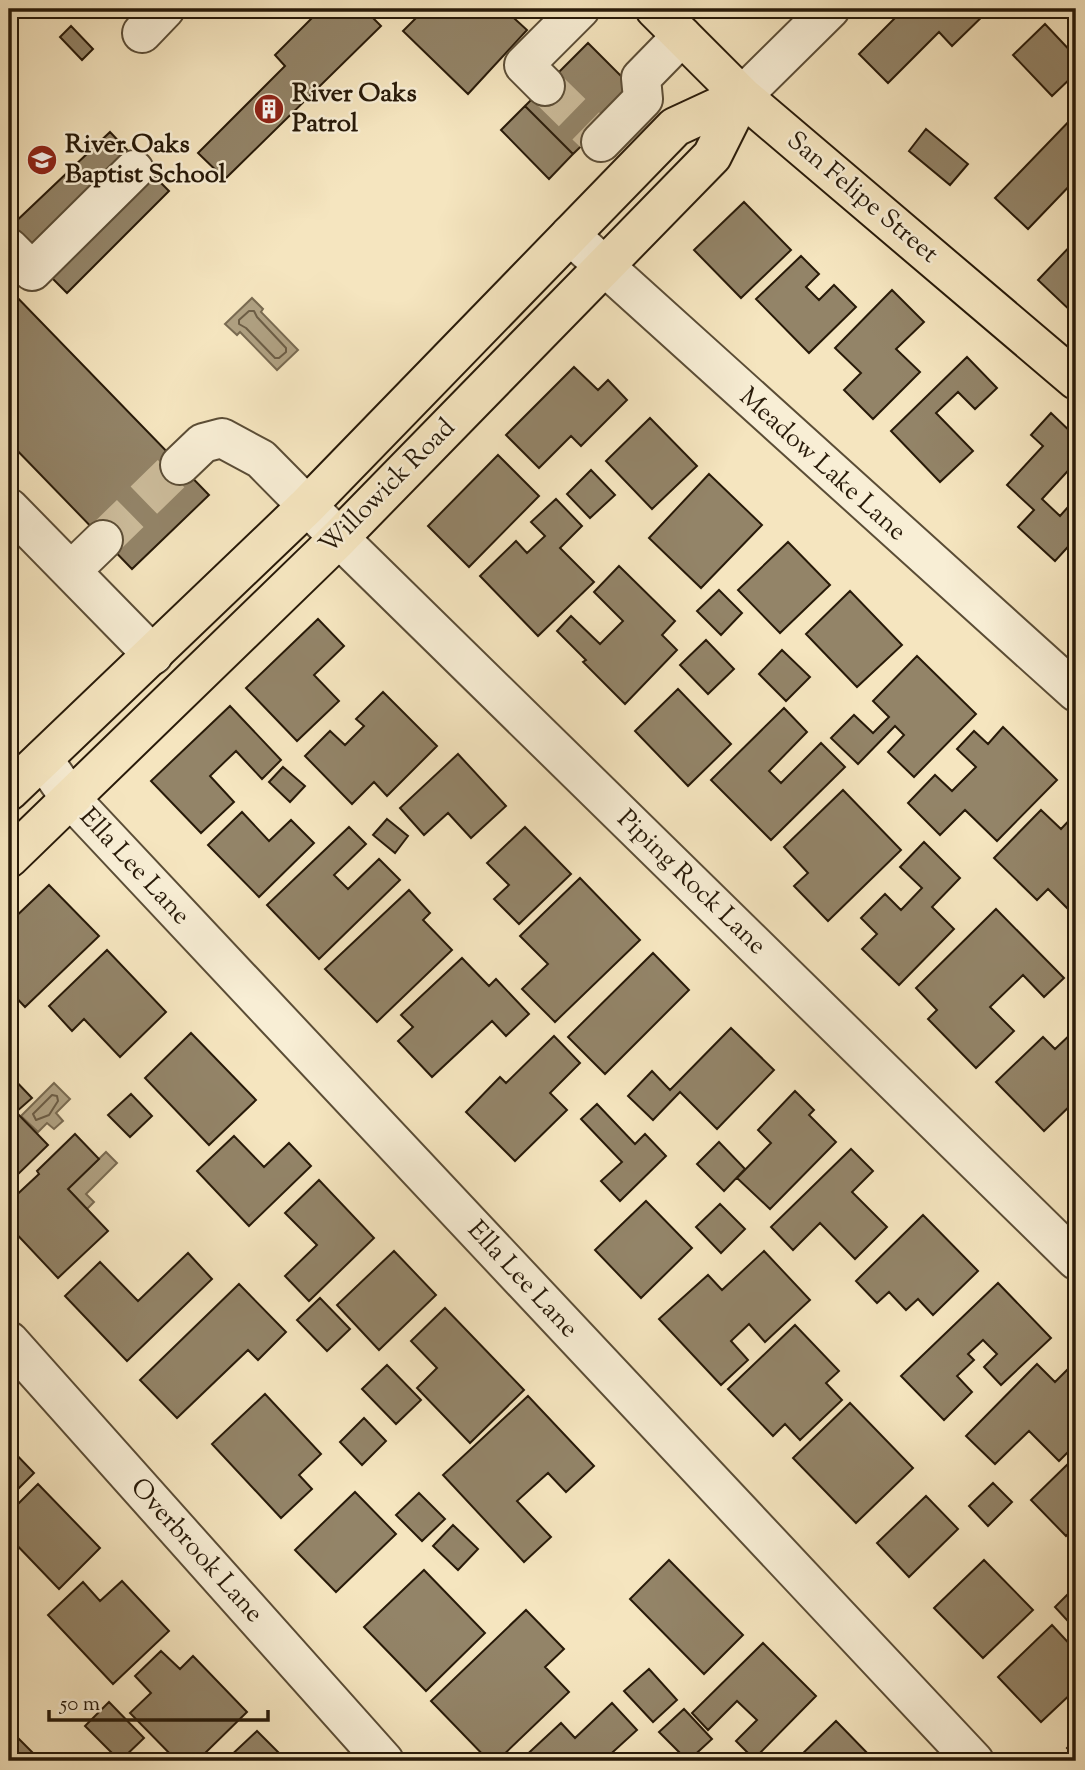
<svg xmlns="http://www.w3.org/2000/svg" width="1085" height="1770" viewBox="0 0 1085 1770" font-family="'Sorts Mill Goudy',serif">
<style>
.water{fill:#afa081;stroke:#796a51;stroke-width:2}
.lines{fill:none;stroke-linecap:round;stroke-linejoin:round}
.shore{stroke:#6c5d45;stroke-width:2}
.building{fill:#938468;stroke:#281a09;stroke-width:2}
.minor-tunnel{stroke:#ccbc9b;stroke-width:38;stroke-dasharray:38 19;stroke-linecap:butt}
.minor-casing{stroke:#5b4d36;stroke-width:42}
.major-casing{stroke:#281a09;stroke-width:42}
.minor{stroke:#f8eed5;stroke-width:38}
.major{stroke:#f5e5bf;stroke-width:38}
.labels{text-anchor:middle;dominant-baseline:central;stroke-width:5;stroke-linejoin:round;paint-order:stroke}
.poi-label{font-size:26px;font-weight:bold;fill:#281a09;stroke:#f8eed5;text-anchor:start}
.street-label{font-size:26px;fill:#281a09;stroke:#f8eed5}
</style>
<rect width="100%" height="100%" fill="#f5e5bf"/>
<filter id="stains"><feTurbulence type="fractalNoise" baseFrequency=".00286" numOctaves="4"/><feColorMatrix values="0 0 0 0 .2 0 0 0 0 .09 0 0 0 0 .02 0 0 0 .5 -.17"/></filter>
<radialGradient id="worn" r=".72"><stop offset=".6" stop-color="#630" stop-opacity="0"/><stop offset="1" stop-color="#630" stop-opacity=".3"/></radialGradient>
<path class="water" d="M252 298 263 309 261 312 298 350 277 370 240 332 237 335 225 324Z
M54 1083 70 1099 56 1113 63 1121 54 1129 47 1123 38 1132 21 1116Z
M106 1152 117 1163 86 1194 94 1202 87 1209 68 1189Z"/>
<g class="lines">
<path class="shore" d="M249 311H254L257 317 286 348V352L279 358H275L246 328 239 324V320Z
M52 1095 57 1096 58 1101 49 1115 36 1120 33 1114Z"/>
</g>
<path class="building" d="M317 9H364L381 26 225 179 198 153 285 66 275 55 319 11Z
M425 9H504L527 30 468 94 403 31Z
M904 9H990L952 46 939 32 888 83 859 54Z
M1045 24 1076 57V73L1052 96 1013 55Z
M71 26 93 49 82 60 60 37Z
M588 43 637 92 573 154 525 106Z
M525 106 573 154 549 179 501 130Z
M1076 114V179L1028 229 995 198Z
M926 129 968 164 950 185 909 151Z
M110 132 128 151 24 251 9 235V228Z
M149 171 169 191 67 293 47 273Z
M744 202 791 250 741 298 694 250Z
M1076 240V316L1038 280Z
M801 256 819 274 806 287 819 300 834 285 856 307 809 353 756 299Z
M9 289 209 495 132 569 9 442Z
M892 290 924 322 896 349 920 372 873 419 844 390 861 373 835 348Z
M967 357 997 388 975 409 958 392 936 413 973 451 940 482 891 431Z
M574 367 598 390 608 380 627 400 581 446 571 436 539 468 506 435Z
M1051 413 1076 437V462L1042 499 1060 516 1076 498V538L1055 561 1018 527 1034 510 1007 485 1043 446 1031 435Z
M650 418 697 466 652 509 606 461Z
M498 455 539 496 469 567 428 526Z
M591 470 615 495 590 518 567 494Z
M709 474 762 525 701 588 649 538Z
M556 499 582 526 560 548 594 582 538 636 480 576 516 541 527 553 545 536 531 522Z
M788 542 830 585 780 633 738 590Z
M619 566 675 621 662 635 677 650 625 704 583 662 586 660 557 631 571 616 600 644 623 621 594 592Z
M719 590 742 613 721 635 697 611Z
M850 591 902 645 857 687 806 634Z
M318 619 344 646 314 675 339 701 297 741 246 688Z
M706 640 734 669 708 694 680 665Z
M782 650 810 677 786 701 759 674Z
M917 656 976 714 914 777 888 752 904 735 895 726 858 764 831 738 854 715 873 733 889 717 873 701Z
M678 689 731 744 688 786 635 731Z
M383 692 437 746 387 796 374 782 352 804 305 756 330 731 345 745 364 726 356 719Z
M230 706 281 760 262 779 236 751 210 776 234 802 201 833 151 781Z
M784 708 807 732 769 771 781 783 821 743 845 767 771 840 711 780Z
M1003 727 1057 780 997 841 965 810 940 835 908 803 935 775 952 791 976 767 957 749 974 731 988 744Z
M458 754 506 806 471 838 448 813 424 835 400 808Z
M283 767 305 786 290 802 269 782Z
M843 790 901 850 828 921 794 886 808 873 784 847Z
M1041 810 1061 829 1076 813V917L1048 889 1037 900 994 858Z
M242 812 269 841 291 820 314 843 259 897 208 845Z
M387 819 408 836 395 853 373 835Z
M349 827 366 844 334 875 348 889 379 859 400 880 319 959 267 905Z
M525 827 571 874 519 924 494 899 509 885 487 863Z
M924 842 960 878 932 907 954 929 899 985 862 949 877 934 861 918 885 894 901 910 922 888 900 867Z
M580 878 640 940 555 1022 522 989 548 964 520 936Z
M49 885 99 936 25 1007 9 990V923Z
M409 890 430 913 423 920 452 950 377 1022 325 969Z
M996 909 1064 978 1044 997 1023 975 990 1007 1014 1031 976 1068 928 1019 937 1010 916 988Z
M107 950 166 1012 120 1057 84 1019 72 1031 49 1006Z
M653 953 689 990 605 1074 568 1037Z
M462 958 489 986 496 979 529 1014 506 1036 492 1021 432 1077 398 1041 413 1027 401 1015Z
M731 1028 774 1070 717 1129 680 1092 653 1120 628 1096 652 1071 670 1090Z
M1076 1029V1100L1044 1131 996 1082 1043 1037 1055 1049Z
M191 1033 256 1100 209 1145 145 1078Z
M554 1036 580 1063 550 1093 567 1110 515 1161 466 1112 500 1077 506 1083Z
M9 1074 32 1098 16 1112 48 1145 9 1183Z
M795 1091 814 1110 809 1115 836 1142 770 1209 737 1178 771 1143 758 1130Z
M131 1094 152 1116 130 1137 108 1115Z
M597 1104 635 1144 645 1134 666 1156 620 1201 601 1181 622 1162 581 1119Z
M75 1134 99 1159 68 1189 108 1231 58 1278 9 1226V1202L39 1174 37 1171Z
M234 1136 264 1167 289 1143 311 1166 249 1226 197 1171Z
M719 1142 745 1169 724 1191 697 1164Z
M851 1149 873 1171 852 1192 887 1227 855 1259 820 1223 793 1250 771 1227Z
M319 1180 374 1238 309 1301 285 1276 317 1245 285 1213Z
M646 1201 692 1248 641 1298 595 1250Z
M720 1204 745 1229 721 1253 696 1227Z
M923 1215 978 1271 933 1315 918 1299 906 1310 889 1292 877 1303 856 1281Z
M394 1251 436 1295 379 1350 337 1305Z
M764 1251 810 1300 765 1342 749 1324 731 1341 748 1360 721 1385 659 1319 708 1275 722 1290Z
M188 1253 212 1279 127 1361 65 1296 100 1262 138 1301Z
M998 1283 1051 1338 1001 1385 984 1367 997 1354 983 1340 968 1354 974 1360 957 1376 972 1392 944 1420 901 1376Z
M239 1284 286 1332 258 1360 248 1350 177 1418 140 1380Z
M320 1298 350 1329 327 1351 297 1320Z
M445 1308 524 1390 470 1443 417 1388 437 1368 411 1341Z
M795 1325 839 1371 826 1383 842 1400 800 1440 785 1424 773 1436 728 1389Z
M1037 1364 1055 1382 1072 1365 1076 1369V1444L1059 1461 1029 1431 995 1464 966 1436Z
M387 1365 421 1400 396 1424 362 1389Z
M265 1394 321 1454 299 1475 312 1489 281 1518 212 1444Z
M528 1396 594 1466 566 1492 548 1473 517 1501 551 1537 524 1562 443 1475Z
M850 1403 913 1468 856 1523 793 1458Z
M364 1418 386 1441 362 1465 340 1442Z
M9 1447 34 1473 9 1498Z
M1072 1460 1076 1464V1526L1066 1536 1031 1500Z
M993 1483 1012 1502 988 1526 969 1506Z
M38 1484 100 1548 59 1589 9 1537V1513Z
M355 1492 396 1534 336 1592 295 1550Z
M419 1493 445 1519 422 1541 396 1515Z
M926 1496 958 1529 909 1577 877 1543Z
M453 1525 478 1549 458 1570 433 1546Z
M669 1560 743 1635 704 1674 630 1599Z
M984 1560 1033 1610 983 1658 934 1608Z
M424 1570 485 1633 426 1691 364 1627Z
M122 1581 169 1631 113 1684 48 1615 83 1582 100 1601Z
M1076 1586V1630L1055 1607Z
M526 1610 564 1649 545 1667 569 1692 497 1761H489L431 1701Z
M1052 1625 1076 1651V1689L1041 1722 998 1677Z
M763 1643 816 1696 754 1759 736 1741 757 1720 737 1701 708 1730 692 1713Z
M161 1651 180 1669 193 1656 247 1712 197 1761H177L130 1713 151 1693 135 1676Z
M649 1669 677 1700 653 1722 624 1691Z
M109 1702 144 1738 120 1761 85 1726Z
M612 1703 637 1730 603 1761H520L561 1723 575 1738Z
M684 1709 712 1739 688 1761 659 1732Z
M836 1721 875 1761H795Z
M257 1731 287 1761H225Z
M18 1738 35 1755 29 1761H9V1747Z
M1076 1739V1758L1067 1748Z"/>
<g class="lines">
<path class="minor-tunnel" d="M545 86 594 134
M103 540 180 465"/>
<g class="minor-casing">
<path id="minor" d="M142 33 165 9
M545 86 524 65 580 9
M742 96 830 9
M601 142 643 99 641 78 682 36
M570 235 1076 692
M9 248 32 271 134 170
M180 465 203 443 222 438 261 459 339 538 1076 1260
M9 508 153 655
M71 571 103 540
M43 759 70 798 974 1761
M9 1341 384 1761"/>
</g>
<g class="major-casing">
<path id="major" d="M655 9 742 96 1076 380
M9 791 307 506 675 127 742 96
M9 858 339 538 712 156 742 96"/>
</g>
<use href="#minor" class="minor"/>
<use href="#major" class="major"/>
</g>
<defs>
<g id="building-disc" transform="scale(1.575)"><circle r="9.5" fill="#8f2418" stroke="#f8eed5"/><path d="M-4-6H4V6H1V3H-1V6H-4ZM-2.5-4.3h1.7v1.8h-1.7ZM.8-4.3h1.7v1.8H.8ZM-2.5-1h1.7V.8h-1.7ZM.8-1h1.7V.8H.8Z" fill="#fff"/></g>
<g id="school-disc" transform="scale(1.575)"><circle r="9.5" fill="#8f2418" stroke="#f8eed5"/><path d="M0-5L7-2L0 1L-7-2ZM-4 1L0 2.5L4 1V4Q0 6-4 4Z" fill="#fff"/></g>
</defs>
<g fill-rule="evenodd">
<use href="#building-disc" x="269" y="109"/>
<use href="#school-disc" x="42" y="160"/>
</g>
<g class="labels">
<g class="poi-label">
<text x="292" y="94">River Oaks<tspan x="292" dy="30">Patrol</tspan></text>
<text x="65" y="145">River Oaks<tspan x="65" dy="30">Baptist School</tspan></text>
</g>
<g class="street-label">
<text transform="translate(862 198) rotate(40)">San Felipe Street</text>
<text transform="translate(822 465) rotate(42)">Meadow Lake Lane</text>
<text transform="translate(388 487) rotate(-45)">Willowick Road</text>
<text transform="translate(134 867) rotate(47)">Ella Lee Lane</text>
<text transform="translate(691 883) rotate(44)">Piping Rock Lane</text>
<text transform="translate(522 1280) rotate(47)">Ella Lee Lane</text>
<text transform="translate(196 1551) rotate(48)">Overbrook Lane</text>
</g>
</g>
<rect width="1085" height="1770" fill="none" stroke="#f5e5bf" stroke-width="35"/>
<rect x="10" y="10" width="1064" height="1749" fill="none" stroke="#281a09" stroke-width="3.5"/>
<rect x="18" y="18" width="1050" height="1735" fill="none" stroke="#281a09" stroke-width="2"/>
<path d="M49 1710v10h219v-10" fill="none" stroke="#281a09" stroke-width="3.5"/>
<text x="60" y="1710" font-size="21" fill="#281a09" stroke="#f8eed5" stroke-width="5" paint-order="stroke">50 m</text>
<rect width="100%" height="100%" filter="url(#stains)"/>
<rect width="100%" height="100%" fill="url(#worn)"/>
</svg>
